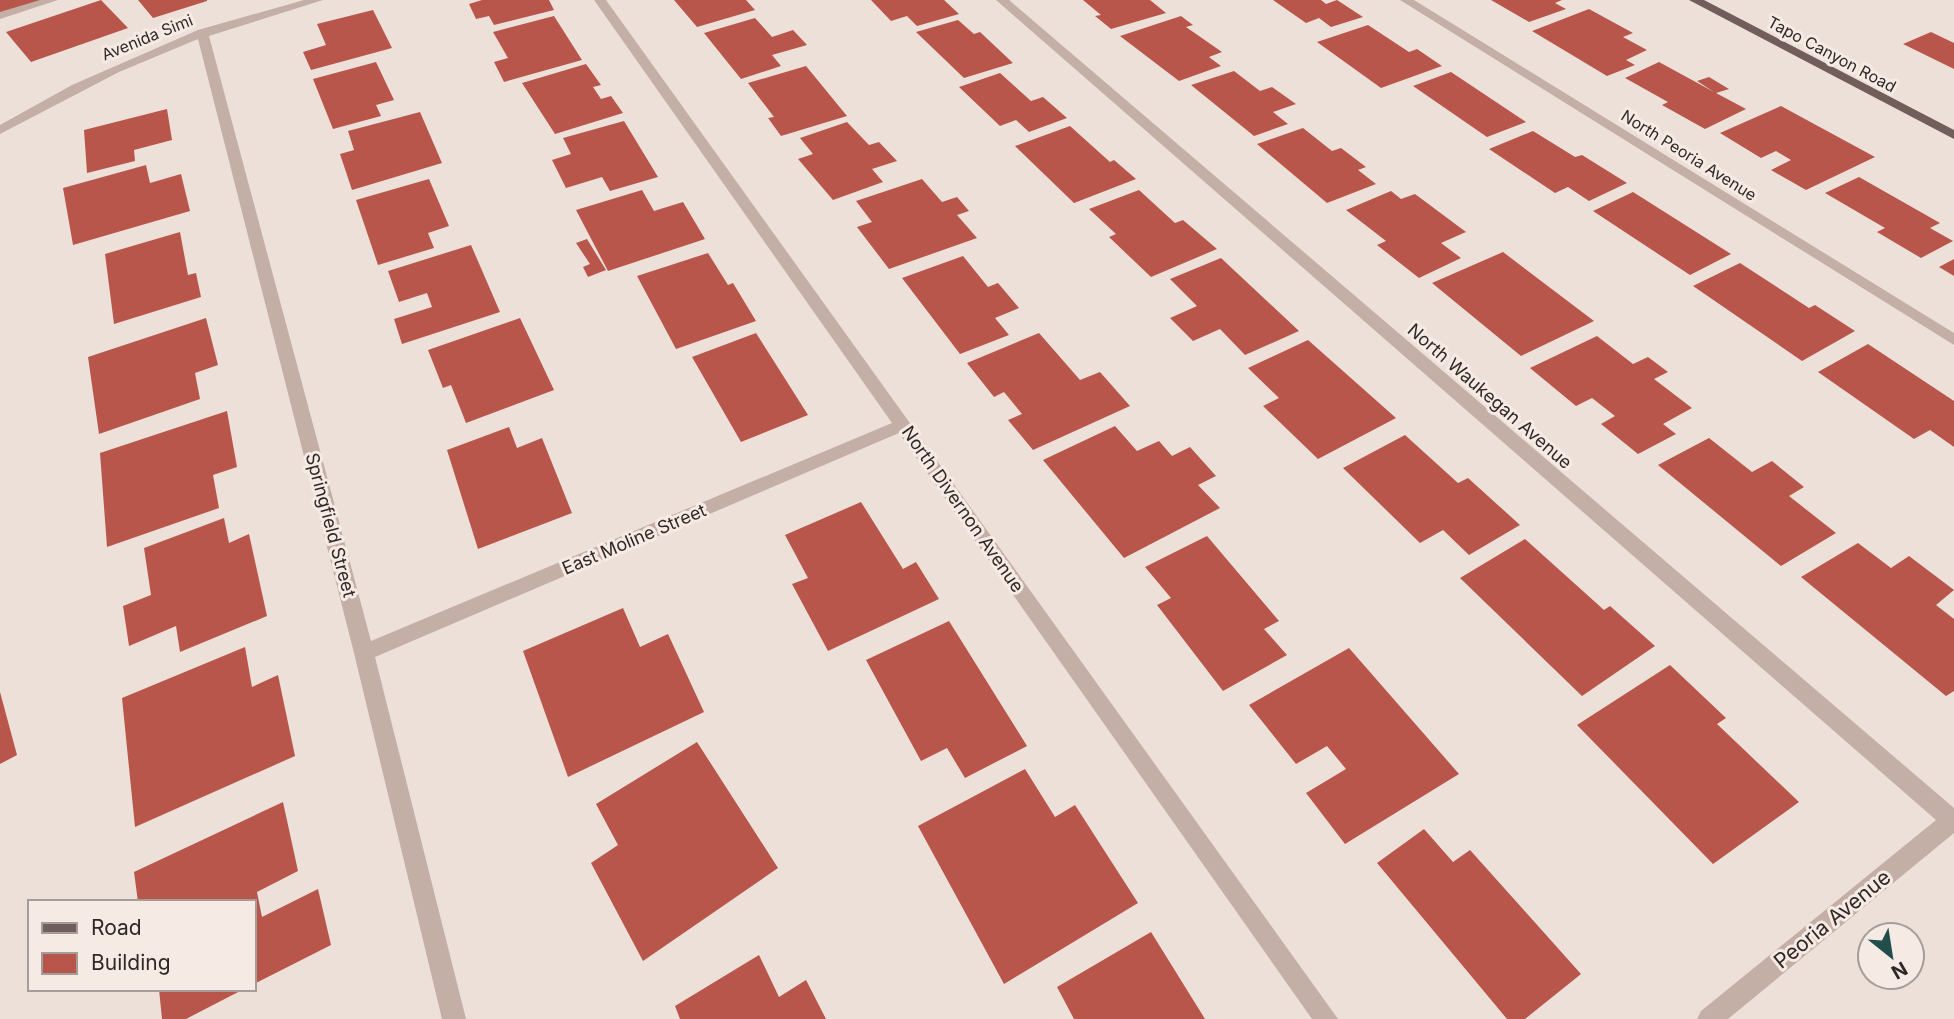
<svg xmlns="http://www.w3.org/2000/svg" width="1954" height="1019" viewBox="0 0 1954 1019" font-family="Inter,sans-serif">
<style>
.building{fill:#b8564c}
.lines{fill:none;stroke-linecap:round;stroke-linejoin:round}
.minor{fill:#c4afa6;fill-rule:evenodd}
.major{fill:#715d59;fill-rule:evenodd}
.labels{text-anchor:middle;dominant-baseline:central;stroke-width:6;stroke-linejoin:round;paint-order:stroke}
.far-street-label{font-size:16px;fill:#312826;stroke:#f6ebe4}
.street-label{font-size:18px;fill:#312826;stroke:#f6ebe4}
.near-street-label{font-size:21px;fill:#312826;stroke:#f6ebe4}
</style>
<rect width="100%" height="100%" fill="#ede0d9"/>
<path class="building" d="M0 0H47L0 16Z
M101 0 128 28 31 62 6 32Z
M138 0H207V1L153 18Z
M482 0H549L554 10 494 25 489 16 476 19 469 4Z
M674 0H746L755 10 697 27Z
M871 0H944L959 14 917 26 907 16 891 21Z
M1083 0H1150L1166 13 1111 29 1095 16 1101 15Z
M1273 0H1321L1326 4 1337 0 1363 17 1331 27 1319 18 1306 23Z
M1491 0H1562L1555 3 1566 9 1529 22Z
M1589 9 1633 33 1623 37 1647 50 1626 60 1635 65 1607 76 1532 31Z
M373 10 392 48 311 70 303 52 326 45 317 24Z
M554 16 582 60 504 82 494 62 508 58 493 32Z
M1181 16 1193 25 1186 27 1222 52 1209 57 1221 66 1179 81 1120 36Z
M755 18 772 37 793 30 807 45 772 55 781 66 741 79 704 33Z
M958 20 974 34 980 32 1013 63 964 78 916 32Z
M1368 25 1409 52 1417 49 1442 66 1381 88 1317 42Z
M1931 32 1954 43V69L1903 44Z
M376 62 394 100 376 105 381 116 333 129 313 79Z
M1659 62 1714 92 1697 81 1709 77 1729 89 1716 93 1746 109 1705 129 1662 105 1668 102 1625 78Z
M586 64 601 85 593 87 601 99 611 96 623 113 555 134 522 83Z
M806 66 847 116 781 136 768 118 774 117 748 83Z
M1234 71 1260 91 1272 87 1296 104 1273 112 1288 124 1254 136 1191 85Z
M1451 72 1526 122 1487 137 1413 86Z
M1000 73 1031 101 1043 97 1067 118 1029 132 1016 120 1000 126 959 87Z
M1781 106 1875 157 1806 190 1771 170 1791 160 1776 151 1761 158 1720 133Z
M167 109 172 140 134 150 135 161 87 173 84 130Z
M420 112 442 163 352 190 340 154 354 150 348 131Z
M624 121 658 177 610 191 602 177 566 188 552 160 571 154 563 138Z
M847 122 869 145 879 142 897 161 872 169 883 182 833 200 798 159 813 154 800 138Z
M1070 126 1110 162 1114 160 1136 179 1074 203 1015 146Z
M1303 128 1332 151 1341 148 1366 167 1358 170 1376 184 1327 203 1257 144Z
M1533 131 1575 157 1582 155 1627 183 1589 201 1568 187 1555 193 1489 149Z
M146 165 150 183 181 174 190 211 73 245 63 188Z
M1859 177 1940 223 1930 228 1953 241 1921 258 1877 232 1885 228 1825 193Z
M429 179 449 226 428 233 434 248 378 265 356 200Z
M922 179 942 202 957 197 969 211 957 215 977 238 889 269 857 227 872 222 856 201Z
M642 190 654 211 683 202 705 239 608 271 576 210Z
M1139 190 1175 223 1183 220 1217 249 1151 277 1109 237 1116 234 1089 209Z
M1391 191 1401 199 1415 194 1466 232 1441 243 1461 258 1419 278 1377 245 1386 241 1346 210Z
M1633 192 1731 254 1690 275 1593 211Z
M180 232 188 275 196 273 201 297 114 324 105 254Z
M587 239 606 270 588 277 583 267 590 264 576 243Z
M471 245 500 312 402 344 394 319 432 307 427 293 399 302 388 271Z
M1503 252 1594 321 1521 356 1432 283Z
M708 253 728 285 733 283 756 321 676 349 637 276Z
M963 256 988 287 998 283 1019 308 995 318 1009 335 960 354 902 278Z
M1221 258 1299 331 1245 355 1220 329 1193 341 1170 318 1197 306 1170 279Z
M1954 259V276L1939 267Z
M1740 263 1809 308 1815 305 1855 331 1802 361 1693 286Z
M206 318 218 365 195 373 200 399 99 434 88 357Z
M520 318 554 390 466 423 451 385 443 388 428 350Z
M756 333 808 415 741 442 692 357Z
M1039 333 1080 380 1100 372 1130 406 1033 450 1008 420 1022 414 1004 392 994 397 967 363Z
M1597 336 1633 364 1648 357 1668 372 1654 379 1692 408 1663 424 1676 434 1638 454 1601 424 1615 416 1592 398 1576 406 1530 368Z
M1308 340 1396 418 1318 459 1263 406 1279 398 1248 368Z
M1868 344 1954 401V447L1930 430 1914 439 1818 372Z
M227 411 237 467 213 475 219 508 107 547 100 453Z
M1115 426 1137 451 1159 441 1172 456 1190 447 1216 476 1198 485 1220 508 1124 558 1043 460Z
M509 427 517 448 542 438 572 513 478 549 447 450Z
M1405 435 1458 483 1468 478 1520 525 1469 555 1443 530 1420 543 1343 468Z
M1709 438 1752 472 1772 461 1804 487 1789 496 1836 533 1781 566 1658 465Z
M861 502 903 569 916 562 939 599 828 651 792 584 808 578 785 535Z
M224 518 229 543 249 534 267 616 180 652 176 626 129 646 123 606 151 595 144 548Z
M1207 536 1279 621 1264 629 1287 655 1223 691 1157 605 1171 598 1145 567Z
M1525 539 1604 610 1610 606 1655 646 1582 696 1460 578Z
M1858 543 1891 568 1909 556 1954 590 1936 605 1954 619V691L1946 696 1801 577Z
M623 608 640 647 668 634 704 712 568 777 523 651Z
M949 621 1027 746 965 778 947 748 921 761 866 660Z
M245 647 252 687 278 675 295 756 135 827 122 698Z
M1349 648 1459 774 1345 844 1306 793 1346 769 1327 746 1296 764 1249 705Z
M1670 665 1726 718 1717 724 1799 802 1713 864 1577 725Z
M0 692 17 755 0 764Z
M697 742 778 868 643 961 591 863 618 845 596 804Z
M1025 769 1055 817 1075 805 1138 903 1004 984 918 826Z
M283 802 298 871 257 892 262 917 318 889 331 945 254 984V902H138L134 872Z
M1424 829 1453 862 1470 850 1581 974 1525 1019H1507L1377 863Z
M1151 932 1205 1019H1074L1057 987Z
M759 955 779 997 806 980 826 1019H680L675 1006Z
M159 989H244L186 1019H162Z"/>
<g class="lines">
<path class="minor" d="M40 0H58L0 19V12Z
M304 0H323L209 36 371 641 892 423 594 0H606L1338 1019H1312L899 433 375 657 466 1019H442L354 653 198 39 119 72 0 134V125L72 85 198 30Z
M996 0H1009L1954 808V833L1728 1019H1697L1701 1011 1936 820Z
M1400 0H1414L1954 333V345Z"/>
<path class="major" d="M1689 0H1704L1954 130V139Z"/>
</g>
<g class="labels">
<g class="far-street-label">
<text transform="translate(147 37) rotate(-22)">Avenida Simi</text>
<text transform="translate(1832 54) rotate(28)">Tapo Canyon Road</text>
<text transform="translate(1689 155) rotate(32)">North Peoria Avenue</text>
</g>
<g class="street-label">
<text transform="translate(1490 396) rotate(41)">North Waukegan Avenue</text>
<text transform="translate(963 509) rotate(55)">North Divernon Avenue</text>
<text transform="translate(331 525) rotate(75)">Springfield Street</text>
<text transform="translate(634 539) rotate(-23)">East Moline Street</text>
</g>
<g class="near-street-label">
<text transform="translate(1832 919) rotate(-39)">Peoria Avenue</text>
</g>
</g>
<rect x="28" y="900" width="228" height="91" fill="#f6ebe4" stroke="#a79d98" stroke-width="2"/>
<rect x="42" y="923" width="35" height="10" fill="#715d59" stroke="#a79d98" stroke-width="2"/>
<text x="91" y="935" font-size="21" fill="#312826">Road</text>
<rect x="42" y="953" width="35" height="21" fill="#b8564c" stroke="#a79d98" stroke-width="2"/>
<text x="91" y="970" font-size="21" fill="#312826">Building</text>
<g transform="translate(1891 956) rotate(150)"><circle r="33" fill="#f6ebe4" stroke="#a79d98" stroke-width="2"/>
<path d="M0-5L12 26L0 18L-12 26Z" fill="#214d4a"/>
<text y="-10" font-size="19" font-weight="bold" text-anchor="middle" fill="#312826">N</text>
</g>
</svg>
